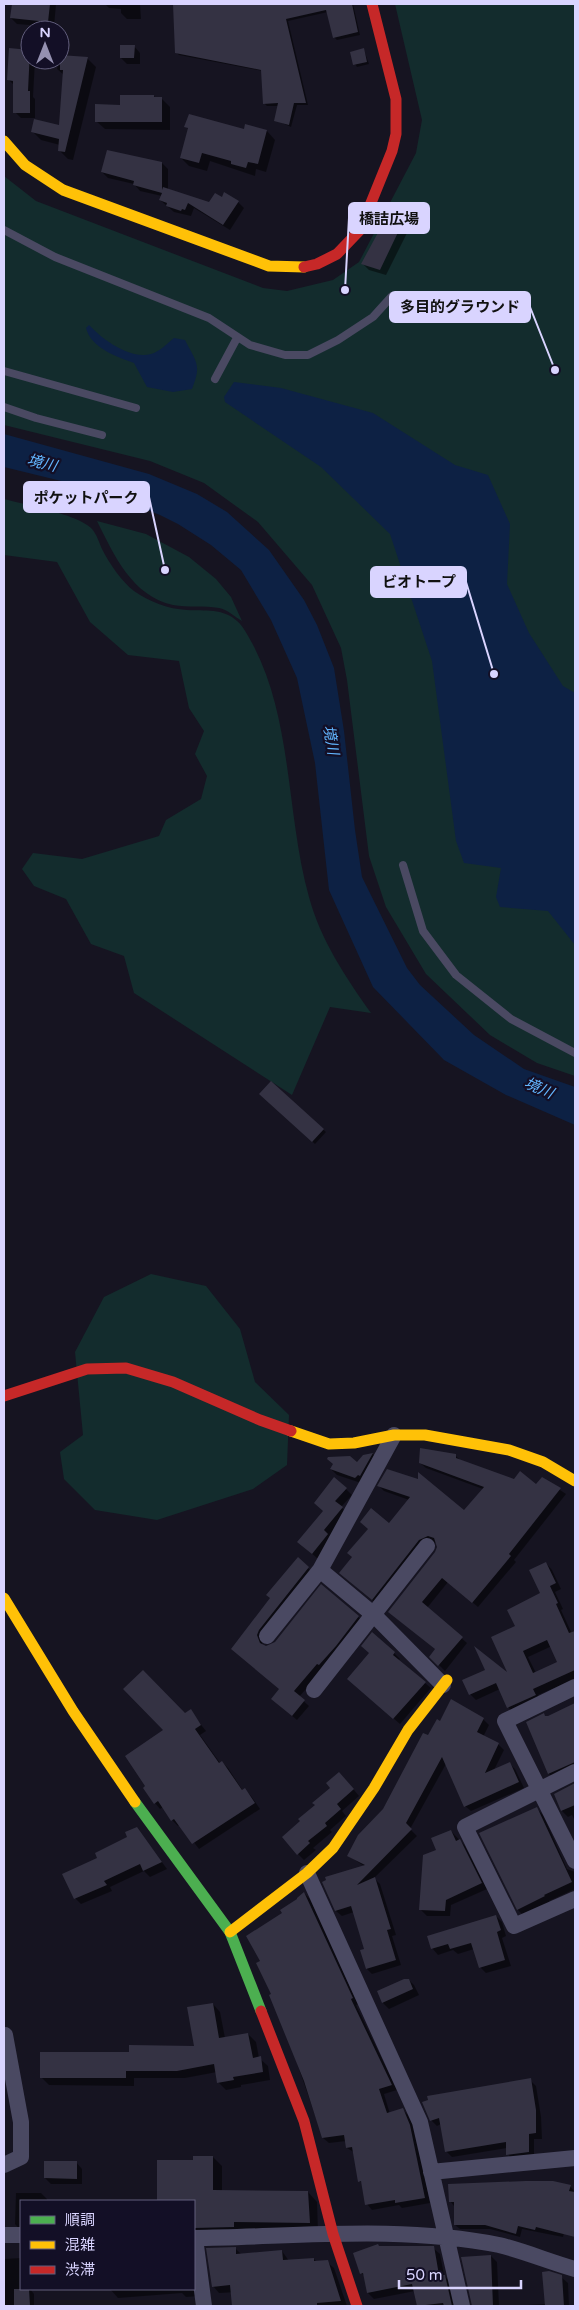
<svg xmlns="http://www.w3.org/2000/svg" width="579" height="2310" viewBox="0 0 579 2310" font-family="'Varela Round','Noto Sans JP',sans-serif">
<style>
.green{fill:#132c2d}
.water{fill:#0d2144}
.shadow{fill:#0007;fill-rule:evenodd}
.building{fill:#343243;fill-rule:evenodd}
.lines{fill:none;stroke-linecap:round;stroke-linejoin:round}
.lane{stroke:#4a4962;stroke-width:8}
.street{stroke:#4a4962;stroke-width:16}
.fast{stroke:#4caf50;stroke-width:11}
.slow{stroke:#ffc107;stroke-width:11}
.jam{stroke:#c62828;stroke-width:11}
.labels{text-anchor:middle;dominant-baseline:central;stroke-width:4.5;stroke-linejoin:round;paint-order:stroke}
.water-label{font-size:15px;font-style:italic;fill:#62b6ff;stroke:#130f26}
.leader{fill:none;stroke:#d9d4ff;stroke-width:2}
.callout-dot{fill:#d9d4ff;stroke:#130f26;stroke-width:2}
.callout{fill:#d9d4ff;stroke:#d9d4ff;stroke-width:2}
.callout-label{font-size:15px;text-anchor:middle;font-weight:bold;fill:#111}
</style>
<rect width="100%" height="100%" fill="#161421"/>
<path class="green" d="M395 4H575V1076L537 1063 490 1035 426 974 386 907 369 856 347 680 341 648 312 585 258 522 204 483 150 461 4 425V176L36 201 263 288 287 291 333 280 359 262 416 153 422 120Z
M4 499C25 505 78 514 92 529 97 535 99 542 102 549 109 563 122 582 134 591 150 602 168 609 187 610 205 611 223 608 237 621 243 626 248 636 252 643 293 719 286 815 309 897 320 939 346 978 371 1013L330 1007 292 1095 134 993 124 956 91 944 66 899 34 886 22 869 33 853 82 859 159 836 166 820 201 799 207 776 195 754 204 731 189 708 179 661 128 655 90 622 57 562 4 555Z
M97 521 146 534 189 557 216 579 231 597 242 621C235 617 227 609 219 608 204 605 188 608 173 605 132 596 114 555 97 521Z
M151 1274 206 1286 240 1329 255 1382 289 1415 287 1465 253 1489 157 1520 95 1510 64 1479 60 1452 83 1435 75 1352 104 1297Z"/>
<path class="water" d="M89 325C102 339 130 360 151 354 159 352 168 343 174 338L185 340C196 362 202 364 192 389L173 392 147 387 134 363C117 357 91 348 86 328Z
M234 382 281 388 373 413 455 465 488 475 510 524 507 584 529 633 563 686 575 693V945L548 911 500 907 496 897 501 868 464 863 456 841 432 661 390 534 321 467 225 402 224 397Z
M4 434 149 474 197 494 227 512 269 550 304 600 317 625 334 668 344 731 355 830 362 877 407 968 420 985 474 1035 524 1069 575 1087V1125L506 1095 444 1060 373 987 329 890 315 763 297 678 271 620 241 570 211 545 178 524 160 515 94 489 4 467Z"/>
<path class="shadow" d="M13 4H56L54 27 17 24 11 18Z
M105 4H140L141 19H127L121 13V9L109 8Z
M174 4H353L360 35 337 40 334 37 328 12 288 21 308 105H297L291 127 276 120 279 106H267L264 103 263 71 179 55 176 52Z
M134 46 140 53V64H127L121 58Z
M364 50 369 64 357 67 355 64Z
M29 51 30 60H35L33 97 35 99V118H21L15 112V86L9 80Z
M60 57 87 58 96 67 73 160 68 159 59 150 60 145 41 140 33 132 61 127 64 75 57 69Z
M154 96 156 99H162L170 107V130L105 129 96 121 121 106Z
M186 126 267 131 275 140 266 172 256 169 255 176 210 161 207 171 189 166 181 158 189 130Z
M162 163 168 169V190L209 204 222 199 238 202 244 208 230 230 194 208 191 216 174 212 160 200 162 196 140 191 134 184 108 178 102 172Z
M388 218 402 225 408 231 386 275 369 270 363 264Z
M272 1082 326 1132 315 1144 261 1094Z
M373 1454 378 1460 361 1483 337 1475 331 1469 357 1463 363 1456Z
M455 1455 461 1461 514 1481 536 1486 542 1478 566 1494 514 1560 516 1562 478 1607 448 1582 427 1608 467 1643 445 1671 431 1657 436 1649 389 1612 436 1553 438 1543 430 1542 378 1605 346 1578 409 1500 384 1491 379 1486 464 1511 483 1489 426 1468 420 1463Z
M346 1489 352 1495 341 1507 348 1514 318 1559 299 1542Z
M546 1563 552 1570 561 1589 555 1592 563 1609 561 1610 572 1634 575 1632V1679L538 1695 541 1701 514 1713 508 1707 500 1689 476 1700 470 1694 510 1677 516 1627 541 1594ZM552 1646 559 1663 536 1673 528 1657Z
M308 1568 313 1573 264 1635 262 1645 265 1647 275 1644 322 1586 364 1622 299 1697 309 1706 297 1720 278 1704 280 1689 238 1654Z
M394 1653 400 1659 398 1661 431 1688 400 1724 355 1685Z
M451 1701 483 1719 489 1725 483 1737 498 1744 504 1750 494 1770 509 1763 515 1769 524 1788 471 1811 465 1806 446 1764 410 1829 417 1836 374 1878 380 1884 396 1935 392 1936 401 1965 372 1974 367 1969 366 1949 354 1912 342 1916 336 1911 364 1866 349 1856 384 1810 429 1737 441 1722Z
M575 1705V1763L572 1764 575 1770 555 1779 549 1774 528 1723 548 1717Z
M190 1711 206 1731 200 1735 220 1763 222 1762 228 1768 243 1791 245 1790 251 1796 260 1809 199 1849 180 1824 178 1826 172 1820 163 1807 160 1809 155 1803 185 1714Z
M345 1779 359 1796 342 1811 346 1816 330 1830 332 1832 313 1848 316 1850 304 1860 298 1854 302 1821 332 1788Z
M575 1786V1821L572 1815 568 1817 562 1811 556 1794Z
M537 1809 543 1815 567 1869 575 1872V1889L549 1901 550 1902 524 1916 518 1910 481 1834Z
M451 1831 465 1846 487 1889 451 1905 450 1916H427L421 1910 438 1850Z
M142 1835 167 1869 150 1877 144 1871 110 1887 112 1891 81 1904 75 1898 99 1859Z
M304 1893 310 1899 358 2004 356 2005 397 2090 384 2094 390 2114 402 2109 408 2115 416 2132 430 2203 402 2208 399 2205 372 2210 367 2204 363 2184 360 2181 355 2153 347 2148 346 2141 329 2143 323 2138 262 1962 284 1914Z
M496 1916 502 1922 506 1936 502 1938 511 1966 486 1973 480 1967 474 1949 458 1954 453 1950 438 1955 432 1948Z
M408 1979 414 1985 419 1995 389 2009 383 2003 378 1992Z
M213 2004 220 2012 225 2038 248 2034 256 2042 259 2058 268 2066 270 2080 241 2085V2087L226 2090 218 2082 217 2072 185 2078H134V2086L49 2085 41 2077 130 2054 195 2047Z
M530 2080 536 2086 541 2117 542 2139H534V2158L513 2160 508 2154 507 2148 452 2157 446 2151 441 2124 437 2126 431 2120Z
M213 2157 222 2166V2191L308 2192 317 2202 318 2231 194 2234V2201H158V2161L194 2162Z
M76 2162 82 2169V2184H51L45 2178Z
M570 2186 574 2191 563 2237 522 2229 520 2237 490 2229H460L455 2225 454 2206 450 2201Z
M16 2193H41L47 2199V2201H21V2231L15 2224Z
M379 2247 433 2248 440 2254 444 2275 451 2283 456 2306H418L415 2291 374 2299 368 2293 365 2276 361 2273Z
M235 2248 241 2254 282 2251 289 2261 314 2259 317 2262H327L334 2268 347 2306H291L290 2289 219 2293 213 2286Z
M491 2256 497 2262 499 2306H472Z
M21 2258V2289H30L34 2294V2306H4V2259Z
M561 2277 568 2283 569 2306H509L546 2304Z
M110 2289H194L199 2296 186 2297 182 2293 118 2298Z"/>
<path class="building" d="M12 4H50L48 22 10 18Z
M173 4H352L358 32 333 38 326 10 286 19 306 103H294L289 125 274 121 278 103 263 104 261 70 175 53Z
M120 45H135L134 58H120Z
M9 48 30 50 28 91H30V113H13V81L7 80Z
M364 48 367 62 353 65 350 52Z
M60 55 88 57 65 152 58 151 59 139 31 132 34 119 59 125 63 70H60Z
M120 95H154V97H162V122H95V104L120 105Z
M189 114 244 129 245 124 267 130 258 164 248 162 246 168 231 164V161L202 153 199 163 180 158 188 128 184 127Z
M107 150 162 162V190L163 187 209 202 215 193 222 197 224 192 239 201 223 225 188 203 185 210 182 209 181 211 166 206 167 203 159 200 162 193 133 185 134 181 101 172Z
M387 216 402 224 380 270 361 264Z
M271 1081 324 1129 312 1142 259 1094Z
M420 1448 456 1454V1458L514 1479 520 1471 536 1484 542 1477 561 1488 509 1554 511 1556 472 1603 442 1578 422 1602 463 1637 438 1666 429 1657 435 1649 388 1612 435 1552 437 1547 434 1538 428 1536 419 1540 372 1600 339 1573 352 1557 347 1553 368 1529 360 1522 371 1508 389 1523 410 1497 377 1486 387 1469 418 1479V1472L464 1510 484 1487 419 1463Z
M373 1453 360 1476 358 1475 355 1478 330 1469 333 1464 327 1459 328 1457 350 1456 357 1462 363 1455Z
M334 1477 347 1488 335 1501 343 1507 324 1530 328 1534 312 1554 297 1542 323 1511 314 1503Z
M298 1557 309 1567 259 1630 257 1635 260 1643 266 1646 275 1642 321 1584 359 1616 336 1646 319 1665 317 1664 294 1691 305 1700 292 1716 271 1699 279 1689 231 1649 270 1598 266 1595Z
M546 1562 556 1583 550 1586 558 1603 556 1604 569 1633 575 1631V1670L533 1689 536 1695 507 1708 496 1683 469 1695 462 1680 485 1670 474 1646 507 1672 491 1637 515 1626 507 1610 540 1593 529 1570ZM547 1640 557 1662 533 1673 523 1651Z
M372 1632 395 1652 393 1655 426 1682 393 1719 347 1679 369 1653 361 1646Z
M143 1670 185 1713 191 1709 201 1725 195 1729 219 1763 222 1761 242 1790 245 1788 255 1803 192 1844 174 1819 171 1821 158 1801 154 1804 143 1788 145 1786 125 1756 163 1730 123 1689Z
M451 1699 484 1718 477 1732 499 1743 485 1773 510 1762 519 1782 464 1807 442 1757 406 1823 412 1829 357 1885 375 1877 391 1929 387 1930 396 1960 366 1969 360 1950 364 1949 351 1906 335 1911 322 1882 326 1880 325 1877 365 1865 347 1856 358 1835 383 1809 423 1733 428 1735 437 1719 440 1721Z
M575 1703V1762L548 1774 526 1722 544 1713 545 1716H548Z
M339 1772 354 1789 337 1804 341 1809 325 1823 327 1826 308 1841 310 1843 297 1855 282 1837 300 1821 298 1819 315 1805 312 1803 330 1788 326 1783Z
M575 1783V1805L561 1811 554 1794Z
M537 1807 572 1882 544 1895 545 1896 517 1910 479 1833Z
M137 1827 162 1862 143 1871 140 1864 104 1881 107 1885 74 1899 62 1874 97 1858 95 1853 127 1837 125 1832Z
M451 1830 456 1841 460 1839 482 1883 446 1900 445 1911 419 1910 423 1855 436 1850 431 1838Z
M304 1892 353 1998 351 1999 392 2085 379 2089 387 2113 403 2108 410 2125 425 2198 395 2203V2200L365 2205 361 2181 358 2182 352 2147 346 2148 344 2135 322 2138 304 2081 269 1995 271 1994 256 1963 260 1961 246 1936 282 1913 280 1910 297 1899V1898Z
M496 1915 501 1930 497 1932 505 1960 479 1968 471 1943 450 1949 448 1944 431 1949 427 1936Z
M404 1979H409L413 1989 382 2003 377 1991Z
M213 2003 219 2038 248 2033 253 2058 261 2056 263 2072 233 2077 234 2080 217 2083 214 2064 177 2071H126V2078H40V2052H129V2045L194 2046 187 2007Z
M531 2078 536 2110V2133L529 2134V2152L506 2155V2142L445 2152 439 2118 430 2121 422 2102 428 2100 427 2096Z
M193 2156H213V2190L308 2191 310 2223 234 2222V2227L194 2228V2201H157V2160H193Z
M44 2161H77V2179L44 2178Z
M526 2181H553L571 2185 569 2191 575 2192V2237L536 2227 535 2230 518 2226 516 2234 485 2225H454V2202H449L448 2184Z
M378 2244 379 2246H434L439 2275H445L452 2306H444L443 2303 417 2306 412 2284 367 2293 363 2273 360 2274 353 2253Z
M236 2247V2254L282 2250 283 2260 314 2258V2261L328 2260 341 2301 317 2303V2306H294V2305L232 2306 230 2285 212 2287 206 2248Z
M491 2255 493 2306H472L461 2257Z
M549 2271 562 2275 564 2306H545L542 2272Z
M14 2289H29L30 2306H14Z"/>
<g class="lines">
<path class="lane" d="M4 230 55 257 209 318 250 345 285 355H308L338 340 373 317 392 296
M4 371 136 408
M215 379 237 338
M4 407 36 418 102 435
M403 865 423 931 456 975 511 1019 575 1053"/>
<path class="street" d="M320 1570 374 1615 443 1685
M267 1636 320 1570 394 1435
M575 1687 505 1721 575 1861
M314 1690 427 1546
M575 1772 465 1827 514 1926 575 1899
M307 1873 420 2122 462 2306
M4 2165 21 2157V2122L5 2035
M431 2172 575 2158
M4 2235H21
M194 2238C295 2237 399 2225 499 2245 524 2251 550 2262 575 2269
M195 2238 204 2306"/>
<path class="fast" d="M135 1802 230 1932 261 2011"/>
<path class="slow" d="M4 141 25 165 63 190 269 266 304 267
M291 1431 329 1444 354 1443 394 1435H425L509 1450 543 1462 575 1481
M4 1598 73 1711 135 1802
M230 1932 307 1873 333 1848 374 1788 408 1730 447 1680"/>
<path class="jam" d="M304 267 317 264 337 254 360 230 392 151 396 134V99L372 4
M4 1396 87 1369 126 1368 173 1382 260 1420 291 1431
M261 2011 304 2121 333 2234 357 2306"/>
</g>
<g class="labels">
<g class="water-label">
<text transform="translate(42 463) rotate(14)">境川</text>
<text transform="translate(331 740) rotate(80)">境川</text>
<text transform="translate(539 1088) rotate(24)">境川</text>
</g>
</g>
<path class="leader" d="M345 290L349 218M555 370L530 307M165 570L149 497M494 674L466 582"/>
<g class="callout-dot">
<circle cx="345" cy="290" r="5"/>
<circle cx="555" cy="370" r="5"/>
<circle cx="165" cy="570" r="5"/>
<circle cx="494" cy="674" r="5"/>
</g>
<g class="callout">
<rect x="349" y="203" width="80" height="30" rx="5"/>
<rect x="390" y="292" width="140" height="30" rx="5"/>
<rect x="24" y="482" width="125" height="30" rx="5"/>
<rect x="371" y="567" width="95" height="30" rx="5"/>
</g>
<g class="callout-label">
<text x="389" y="224">橋詰広場</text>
<text x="460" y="312">多目的グラウンド</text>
<text x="86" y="503">ポケットパーク</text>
<text x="419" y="587">ビオトープ</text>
</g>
<rect width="579" height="2310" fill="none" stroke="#d9d4ff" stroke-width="10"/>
<rect x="20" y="2200" width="175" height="90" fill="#130f26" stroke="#625e7d"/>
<rect x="30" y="2216" width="25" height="8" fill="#4caf50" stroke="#625e7d"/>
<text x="65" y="2225" font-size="15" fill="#d9d4ff">順調</text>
<rect x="30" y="2241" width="25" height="8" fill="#ffc107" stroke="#625e7d"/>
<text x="65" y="2250" font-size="15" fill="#d9d4ff">混雑</text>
<rect x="30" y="2266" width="25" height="8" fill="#c62828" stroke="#625e7d"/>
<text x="65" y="2275" font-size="15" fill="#d9d4ff">渋滞</text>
<g transform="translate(45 45)"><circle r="24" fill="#130f26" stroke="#625e7d"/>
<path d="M0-4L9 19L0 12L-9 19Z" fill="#9591b1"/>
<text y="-8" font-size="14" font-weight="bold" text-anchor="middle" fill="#d9d4ff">N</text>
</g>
<path d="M399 2280v8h122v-8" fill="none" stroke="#d9d4ff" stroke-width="2.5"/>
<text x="406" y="2280" font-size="15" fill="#d9d4ff" stroke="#130f26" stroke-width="4" paint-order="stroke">50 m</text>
</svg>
